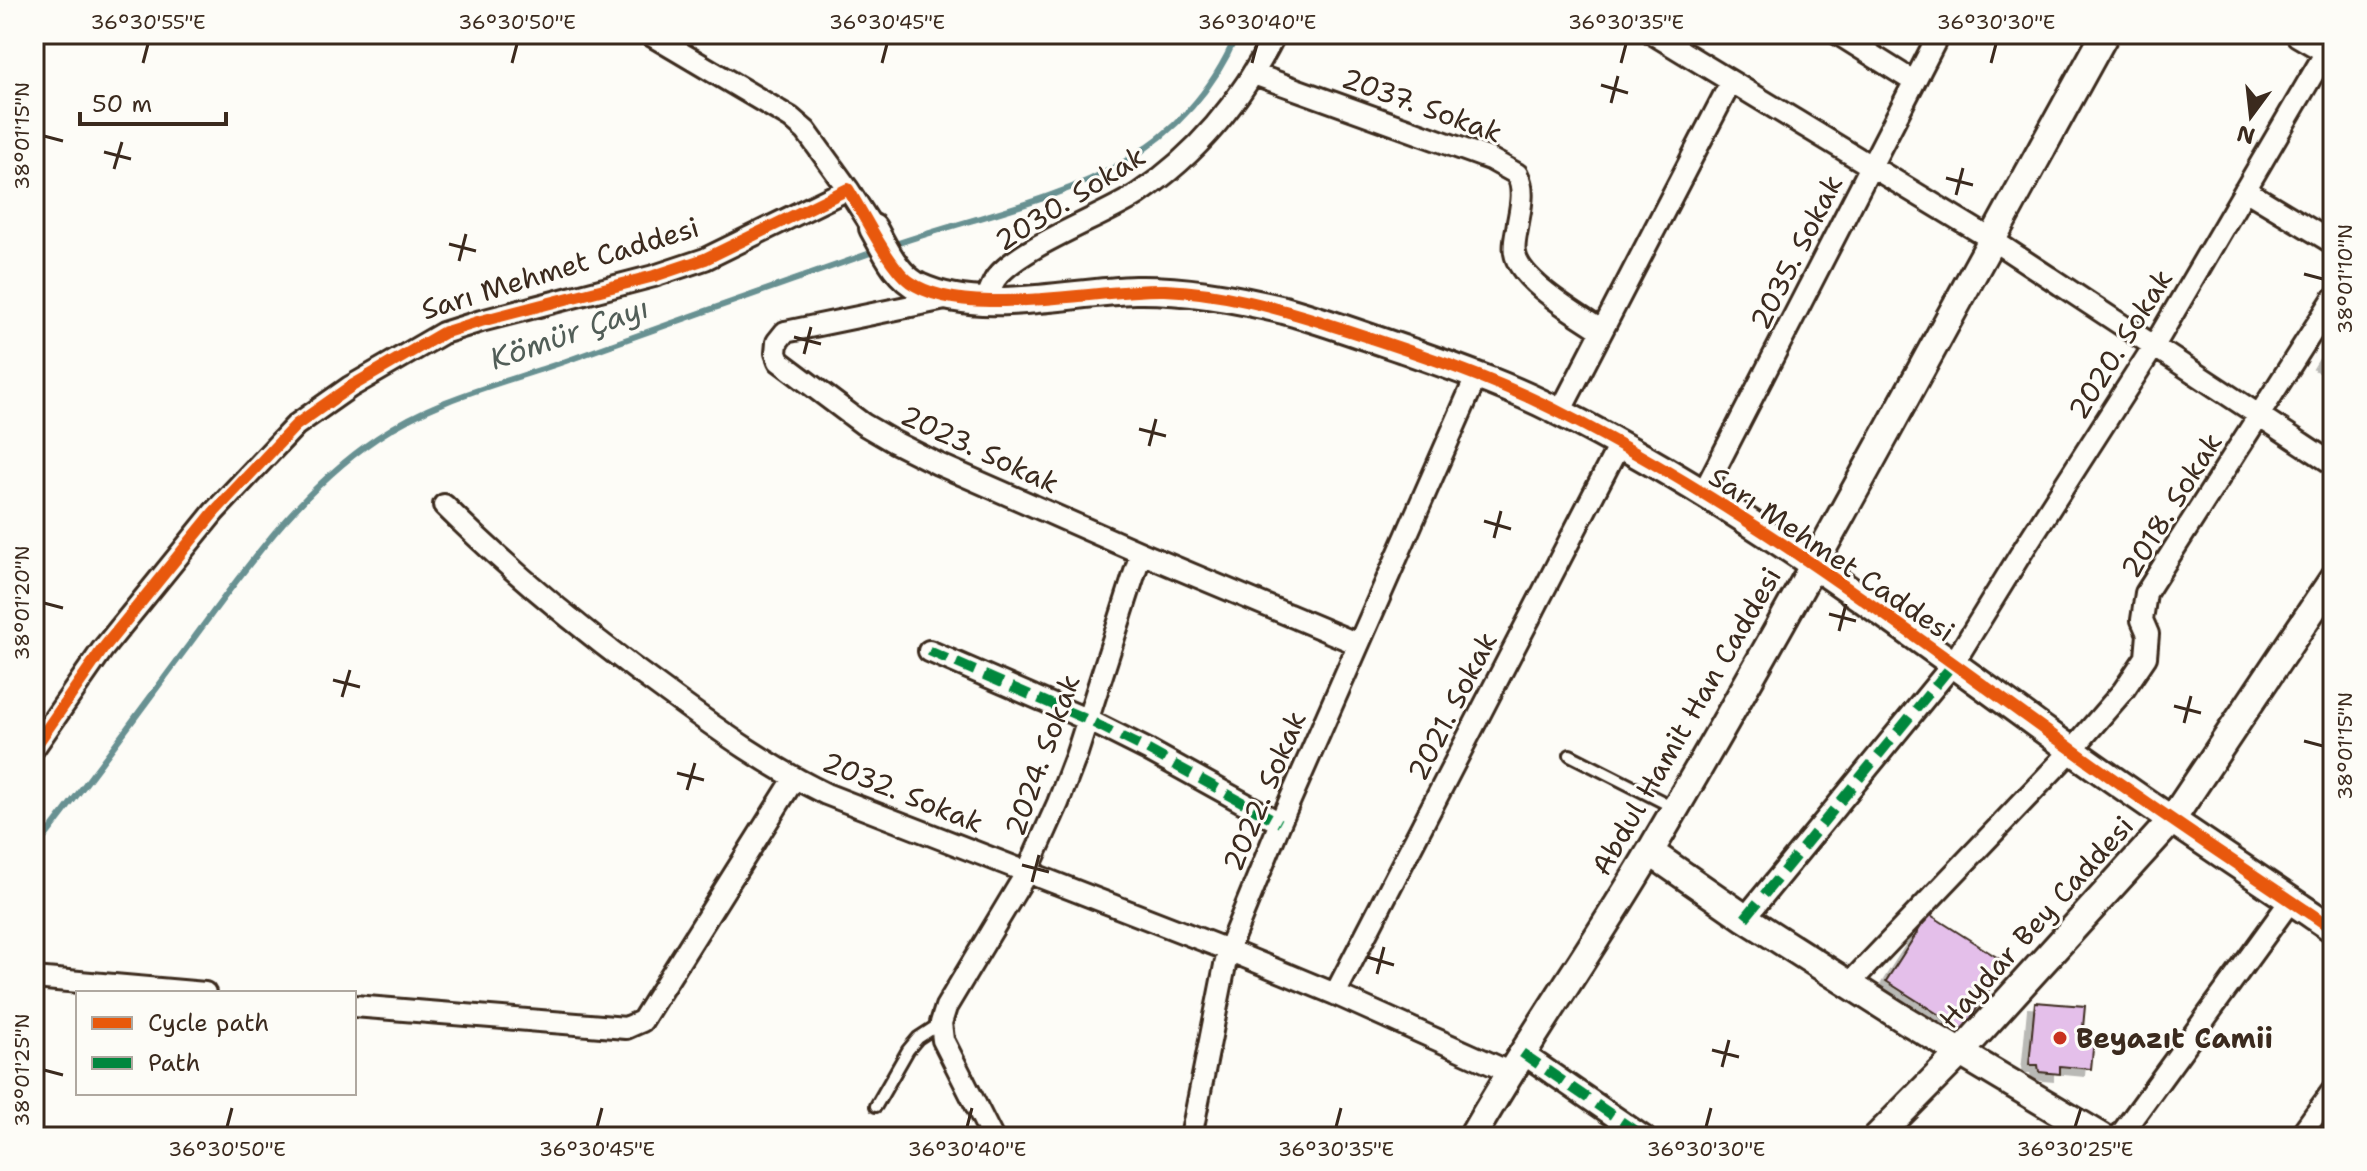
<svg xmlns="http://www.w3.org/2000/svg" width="2367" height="1171" viewBox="0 0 2367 1171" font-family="'Shantell Sans',sans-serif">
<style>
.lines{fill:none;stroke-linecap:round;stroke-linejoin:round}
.stream{stroke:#689192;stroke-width:6}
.building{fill:#e4bfea;stroke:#3b2a1e;stroke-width:2;filter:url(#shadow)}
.service-casing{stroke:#3b2a1e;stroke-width:16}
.minor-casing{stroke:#3b2a1e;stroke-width:26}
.tertiary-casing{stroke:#3b2a1e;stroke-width:32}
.service{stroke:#fdfcf7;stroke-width:10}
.minor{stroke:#fdfcf7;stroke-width:20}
.tertiary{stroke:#fdfcf7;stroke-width:26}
.quiet{stroke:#00873e;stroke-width:10;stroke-dasharray:20 10;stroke-linecap:butt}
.cycleway-casing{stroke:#fdfcf7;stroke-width:17}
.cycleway{stroke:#e8590c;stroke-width:12}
.ticks{fill:none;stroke:#3b2a1e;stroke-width:3}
.poi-dot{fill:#c8321e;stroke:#fdfcf7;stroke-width:3}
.labels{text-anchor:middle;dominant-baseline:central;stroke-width:6;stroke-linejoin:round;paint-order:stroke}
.street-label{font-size:28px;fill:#3b2a1e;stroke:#fdfcf7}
.poi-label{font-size:28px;font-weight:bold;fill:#3b2a1e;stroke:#fdfcf7;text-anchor:start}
.water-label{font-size:30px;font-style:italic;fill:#525e58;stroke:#fdfcf7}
.neatline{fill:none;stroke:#3b2a1e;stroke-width:3}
.ticks-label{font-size:20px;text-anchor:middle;fill:#3b2a1e}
</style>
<defs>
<filter id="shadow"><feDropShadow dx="-7" dy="7" stdDeviation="0" flood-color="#0004"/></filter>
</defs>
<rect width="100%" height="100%" fill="#fdfcf7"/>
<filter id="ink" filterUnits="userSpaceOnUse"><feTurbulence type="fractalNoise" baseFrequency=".0125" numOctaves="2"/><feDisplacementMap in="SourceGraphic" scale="16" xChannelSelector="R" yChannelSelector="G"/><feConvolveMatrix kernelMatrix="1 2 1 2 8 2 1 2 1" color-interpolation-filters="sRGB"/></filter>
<g filter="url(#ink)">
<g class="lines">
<path class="stream" d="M890 246C1025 199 1173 186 1237 34
M34 851C89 781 141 709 194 638 247 566 301 489 377 438 438 397 498 385 566 361 670 324 775 286 879 250"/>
</g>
<path class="building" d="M2333 342V369L2321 362Z
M1929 914 2006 963 1963 1030 1886 981Z
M2035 1002 2085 1006 2082 1038 2094 1039 2091 1069 2060 1066V1074L2039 1072 2038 1065H2029Z"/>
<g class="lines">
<g class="service-casing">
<path id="service" d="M1570 755 1673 807
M876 1106 908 1050 918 1038 941 1023"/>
</g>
<g class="minor-casing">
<path id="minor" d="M649 34 791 118 806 131 848 189
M1653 34 1991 239 2333 464
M1838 34 1913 81
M1254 74 1490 159 1517 174C1525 189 1521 206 1518 222 1517 232 1513 243 1515 253 1519 281 1579 315 1602 331
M2245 190 2333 243
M950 298 785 332 777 342 776 353 779 361 863 424 894 442 938 464 1141 553 1358 644
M986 300C989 293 992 284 996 278 1021 246 1101 218 1138 194 1198 154 1243 98 1275 34
M1477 375 1280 823 1228 950 1335 994 1509 1072
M1560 412 1731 82
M1702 495 1939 34
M444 505C515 576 591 638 672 696 721 732 770 767 826 794L1228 950 1191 1137
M929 651 1088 720 1148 750 1280 823
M34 748 102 650 214 512 296 425 350 387 443 333 481 321 654 276 705 259 848 189 873 228
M1745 918 1953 664 2025 547 2154 346 2327 50
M34 978 205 993
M1849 984 2072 750 2123 691 2146 657 2148 634 2142 620 2146 593 2333 299
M1335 994 1619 445
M354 1006 626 1028 642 1021 794 779
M1522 1053 1644 1137
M992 1137 943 1040 941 1023 946 1007 1027 872 1058 803 1076 756 1141 553
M2119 1137 2291 900
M2299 1137 2333 1090"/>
</g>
<g class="tertiary-casing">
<path id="tertiary" d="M2300 34 2333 53
M873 228C885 249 896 276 919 287 981 316 1068 292 1135 290 1185 289 1235 298 1284 310 1324 321 1364 336 1403 349 1456 368 1509 386 1559 412 1741 504 1905 629 2070 749 2156 811 2245 869 2333 929
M1650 852 1745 918 1907 1021 2102 1137
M1472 1137C1528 1039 1594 947 1651 850 1809 582 1954 306 2105 34
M1877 1137 1960 1053 2171 821 2333 579"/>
</g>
<use href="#service" class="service"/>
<use href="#minor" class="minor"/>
<use href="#tertiary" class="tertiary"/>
<path class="quiet" d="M929 651 1088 720 1148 750 1280 823
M1745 918 1953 664
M1522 1053 1644 1137"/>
<g class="cycleway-casing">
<path id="cycleway" d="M34 748 102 650 214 512 296 425 350 387 443 333 481 321 654 276 705 259 848 189C863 213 889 267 910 282 965 321 1098 288 1165 290 1220 292 1274 307 1325 323 1404 349 1485 374 1559 412 1741 504 1905 629 2070 748 2156 811 2245 869 2333 929"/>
</g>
<use href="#cycleway" class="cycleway"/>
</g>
</g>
<path class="ticks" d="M143 63 148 44M512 63 517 44M882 63 887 44M1252 63 1257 44M1621 63 1626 44M1991 63 1996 44M1601 85 1628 93M1611 103 1618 76M44 136 63 141M104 152 131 159M114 169 122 142M1946 178 1973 185M1956 195 1963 168M449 244 476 251M459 261 466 234M2304 274 2323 279M794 337 821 344M804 354 811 327M1139 429 1166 436M1149 446 1156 419M1484 521 1511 529M1494 538 1501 511M44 603 63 608M1829 614 1856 621M1839 631 1846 604M333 680 360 687M342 697 350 670M2174 706 2201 713M2184 723 2191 696M2304 741 2323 746M677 773 704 780M687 790 695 763M1022 865 1049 872M1032 882 1039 855M1367 957 1394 965M1377 974 1384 947M1712 1050 1739 1057M1722 1067 1729 1040M44 1070 63 1075M227 1127 232 1108M597 1127 602 1108M967 1127 972 1108M1336 1127 1341 1108M1706 1127 1711 1108M2075 1127 2081 1108"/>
<circle class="poi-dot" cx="2060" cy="1038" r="8"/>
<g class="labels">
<g class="street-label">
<text transform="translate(1422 105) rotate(20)">2037. Sokak</text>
<text transform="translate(1070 198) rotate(-32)">2030. Sokak</text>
<text transform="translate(1796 252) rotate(-63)">2035. Sokak</text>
<text transform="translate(560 268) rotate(-17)">Sarı Mehmet Caddesi</text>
<text transform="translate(2120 344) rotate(-58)">2020. Sokak</text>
<text transform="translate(980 449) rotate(25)">2023. Sokak</text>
<text transform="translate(2171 505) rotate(-58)">2018. Sokak</text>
<text transform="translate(1832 554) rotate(34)">Sarı Mehmet Caddesi</text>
<text transform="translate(1452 706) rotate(-63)">2021. Sokak</text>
<text transform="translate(1686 721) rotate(-60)">Abdul Hamit Han Caddesi</text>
<text transform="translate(1042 755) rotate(-70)">2024. Sokak</text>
<text transform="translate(1264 791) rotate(-67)">2022. Sokak</text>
<text transform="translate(903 792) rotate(22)">2032. Sokak</text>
<text transform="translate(2036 922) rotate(-48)">Haydar Bey Caddesi</text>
</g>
<g class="poi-label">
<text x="2076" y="1038">Beyazıt Camii</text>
</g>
<g class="water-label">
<text transform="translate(569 333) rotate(-19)">Kömür Çayı</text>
</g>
</g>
<rect width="2367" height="1171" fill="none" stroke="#fdfcf7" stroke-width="88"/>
<rect x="76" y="991" width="280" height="104" fill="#fdfcf7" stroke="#afa8a0" stroke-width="2"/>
<rect x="92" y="1017" width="40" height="12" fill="#e8590c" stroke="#afa8a0" stroke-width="2"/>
<text x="148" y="1031" font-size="24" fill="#3b2a1e">Cycle path</text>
<rect x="92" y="1057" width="40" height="12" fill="#00873e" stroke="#afa8a0" stroke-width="2"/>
<text x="148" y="1071" font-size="24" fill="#3b2a1e">Path</text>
<g transform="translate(2251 116) rotate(195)" stroke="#fdfcf7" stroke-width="6" paint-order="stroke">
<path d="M0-6L14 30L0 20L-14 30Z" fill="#3b2a1e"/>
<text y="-12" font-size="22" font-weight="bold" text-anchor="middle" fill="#3b2a1e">N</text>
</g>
<path d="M80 112v12h146v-12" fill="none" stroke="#3b2a1e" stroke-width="4"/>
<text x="92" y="112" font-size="24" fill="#3b2a1e" stroke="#fdfcf7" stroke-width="6" paint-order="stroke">50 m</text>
<rect x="44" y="44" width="2279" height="1083" class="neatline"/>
<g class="ticks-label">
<text x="148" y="29">36°30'55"E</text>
<text x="517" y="29">36°30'50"E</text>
<text x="887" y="29">36°30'45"E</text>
<text x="1257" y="29">36°30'40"E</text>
<text x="1626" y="29">36°30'35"E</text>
<text x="1996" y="29">36°30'30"E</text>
<text transform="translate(22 136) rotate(-90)" y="7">38°01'15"N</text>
<text transform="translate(2345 279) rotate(-90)" y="7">38°01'10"N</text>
<text transform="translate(22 603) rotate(-90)" y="7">38°01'20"N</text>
<text transform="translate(2345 746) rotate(-90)" y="7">38°01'15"N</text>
<text transform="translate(22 1070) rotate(-90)" y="7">38°01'25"N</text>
<text x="227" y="1156">36°30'50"E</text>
<text x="597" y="1156">36°30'45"E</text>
<text x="967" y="1156">36°30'40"E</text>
<text x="1336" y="1156">36°30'35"E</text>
<text x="1706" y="1156">36°30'30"E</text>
<text x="2075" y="1156">36°30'25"E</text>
</g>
</svg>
